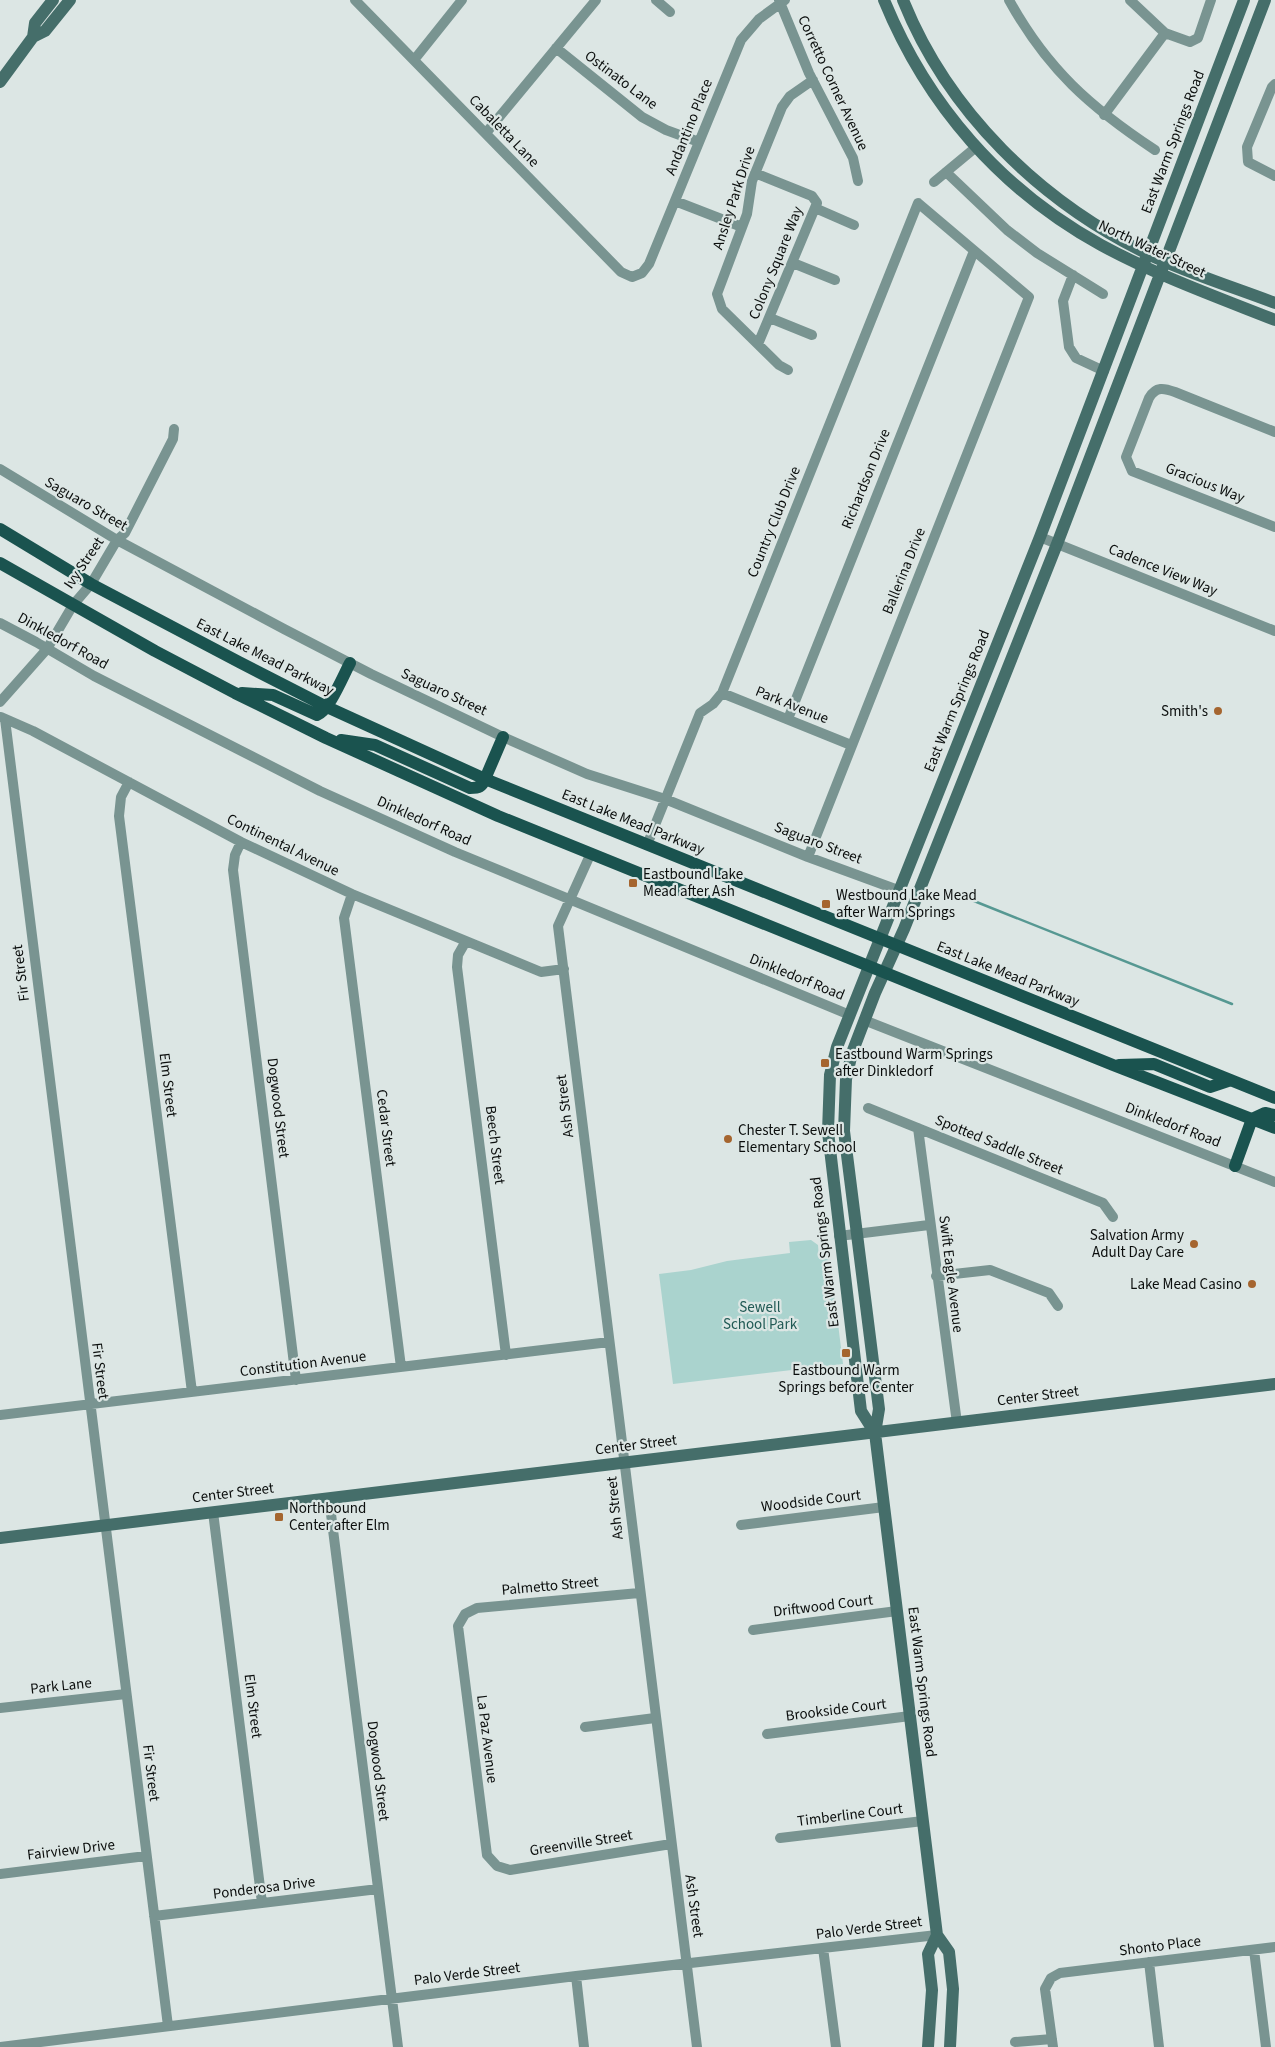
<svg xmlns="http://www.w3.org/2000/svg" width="1275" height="2047" viewBox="0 0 1275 2047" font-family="'Source Sans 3',sans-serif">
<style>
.green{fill:#aad3ce}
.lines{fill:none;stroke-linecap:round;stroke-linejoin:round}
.stream{stroke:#569892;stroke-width:2.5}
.street{stroke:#799491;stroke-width:10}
.secondary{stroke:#456e6a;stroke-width:12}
.primary{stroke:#1a534f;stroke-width:12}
.poi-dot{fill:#a5652f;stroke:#dce6e4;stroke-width:2}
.labels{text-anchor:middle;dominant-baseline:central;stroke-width:4.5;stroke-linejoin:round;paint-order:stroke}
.street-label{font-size:15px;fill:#0b0e0d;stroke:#dce6e4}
.poi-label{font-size:15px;fill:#0b0e0d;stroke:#dce6e4;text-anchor:start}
.park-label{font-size:15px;fill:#215a55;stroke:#dce6e4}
</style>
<rect width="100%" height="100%" fill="#dce6e4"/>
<path class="green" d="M811 1240 818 1245 819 1259H830L843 1364 673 1384 659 1274 691 1270 727 1261 790 1253 789 1242Z"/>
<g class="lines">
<path class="stream" d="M974 901 1232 1004"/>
<path class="street" d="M355 0 621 272 632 277 642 273 649 264 741 40 759 19 785 0
M656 0 670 12
M779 0 809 73 853 158 858 181
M1009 0C1047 69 1090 107 1155 150
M1130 0 1165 33 1190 42 1198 38 1211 0
M556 48 642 117 666 130 699 142
M414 60 462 0
M1275 84 1272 87 1247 147 1248 162 1275 176
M1104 115 1165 33
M486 133 596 0
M946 172 1007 230 1037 253 1103 294
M755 173 812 196 817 203 758 344
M934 182 975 148
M675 201 742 227
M815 208 854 225
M793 263 835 280
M1073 275 1063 301 1069 347 1076 358 1104 371
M770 318 812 335
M788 370 779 365 722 309 717 294 747 214 752 181 782 107 790 96 813 80
M1275 432 1175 392C1164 388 1156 386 1149 398L1126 457 1132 471 1275 527
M0 469 117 540 284 629 371 674 503 737 587 774 665 799 808 857 898 890
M1040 537 1275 631
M0 623 36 642 94 676 320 791 455 852 850 1015
M722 693 851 745
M0 702 47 649 73 605 91 584 117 540 125 533 173 439 174 429
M1 717 33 731 241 842 352 894 541 972 564 969
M5 719 168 2026
M788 719 974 251
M129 782 121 797 119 816 192 1392
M241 842 235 855 233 870 296 1380
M647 845 700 713 713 704 722 693 918 203 1029 297 808 857
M591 853 558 926 697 2047
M352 894 344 918 401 1367
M466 941 458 955 457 967 506 1355
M864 1020 1275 1182
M868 1108 1103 1203 1113 1217
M918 1128 957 1423
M839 1236 929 1225
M936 1276 990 1270 1049 1293 1058 1306
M0 1415 609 1342
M329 1498 398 2047
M213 1512 262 1903
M741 1525 884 1507
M639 1593 477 1608 465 1614 458 1626 487 1855 497 1866 510 1870 671 1844
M753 1630 897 1611
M0 1708 126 1694
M585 1727 655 1718
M767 1734 910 1716
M780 1838 923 1821
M0 1874 146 1856
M154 1916 378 1889
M823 1948 836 2047
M1254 1950 1266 2047
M1149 1962 1159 2047
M576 1976 584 2047
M1015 2042 1052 2039
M0 2047 576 1976 937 1935
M1053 2047 1045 1989 1051 1978 1060 1973 1275 1947"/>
<path class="secondary" d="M884 0C927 105 1001 190 1101 245 1156 275 1217 297 1275 320
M903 0C948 112 1040 201 1148 254 1188 273 1233 287 1275 303
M33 37 35 23 53 0
M0 82 33 37 45 31 70 0
M875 1433 861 1411 828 1132 830 1075 837 1047 1040 537 1244 0
M0 1538 1275 1384
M928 2047 932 1990 928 1954 937 1935
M950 2047 953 1989 949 1952 937 1935 875 1433 879 1409 844 1131 846 1079 852 1053 875 993 904 929 1057 544 1265 0"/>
<path class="primary" d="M0 529 91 584 239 662 327 707 485 779 1275 1098
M0 563 155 651 235 693 326 738 498 816 1113 1065 1275 1128
M242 693 273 695 317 715C329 711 343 676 350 663
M341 740 375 745 470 788C479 788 482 787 485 779L503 737
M1119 1065 1154 1064 1210 1087 1231 1080
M1235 1166 1252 1119 1265 1113 1275 1115"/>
</g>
<g class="poi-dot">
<circle cx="1218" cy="711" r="5"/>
<rect x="628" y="878" width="10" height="10" rx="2.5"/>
<rect x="821" y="899" width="10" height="10" rx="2.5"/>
<rect x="820" y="1058" width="10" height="10" rx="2.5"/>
<circle cx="728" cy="1139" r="5"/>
<circle cx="1194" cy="1244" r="5"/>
<circle cx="1252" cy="1284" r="5"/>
<rect x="841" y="1348" width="10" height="10" rx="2.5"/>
<rect x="274" y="1512" width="10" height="10" rx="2.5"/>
</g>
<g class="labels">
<g class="street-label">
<text transform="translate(621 80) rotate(37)">Ostinato Lane</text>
<text transform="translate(833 83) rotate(65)">Corretto Corner Avenue</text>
<text transform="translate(689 127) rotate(-68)">Andantino Place</text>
<text transform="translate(504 131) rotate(46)">Cabaletta Lane</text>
<text transform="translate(1173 142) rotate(-69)">East Warm Springs Road</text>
<text transform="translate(734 198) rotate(-72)">Ansley Park Drive</text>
<text transform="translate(1152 249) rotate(25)">North Water Street</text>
<text transform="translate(776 263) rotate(-68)">Colony Square Way</text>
<text transform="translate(866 479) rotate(-68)">Richardson Drive</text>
<text transform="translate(1205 483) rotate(22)">Gracious Way</text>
<text transform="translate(86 504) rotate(30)">Saguaro Street</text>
<text transform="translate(774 522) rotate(-68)">Country Club Drive</text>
<text transform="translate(84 563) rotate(-56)">Ivy Street</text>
<text transform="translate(1163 570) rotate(22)">Cadence View Way</text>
<text transform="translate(904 571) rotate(-68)">Ballerina Drive</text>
<text transform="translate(63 641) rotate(29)">Dinkledorf Road</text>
<text transform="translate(265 657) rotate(27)">East Lake Mead Parkway</text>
<text transform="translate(444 692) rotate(25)">Saguaro Street</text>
<text transform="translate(957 701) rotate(-68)">East Warm Springs Road</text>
<text transform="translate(792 705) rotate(22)">Park Avenue</text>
<text transform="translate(424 821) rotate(24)">Dinkledorf Road</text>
<text transform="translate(633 822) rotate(22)">East Lake Mead Parkway</text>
<text transform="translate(818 843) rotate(21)">Saguaro Street</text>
<text transform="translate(283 845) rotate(26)">Continental Avenue</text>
<text transform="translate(21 973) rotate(-97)">Fir Street</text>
<text transform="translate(1008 974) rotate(22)">East Lake Mead Parkway</text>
<text transform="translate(797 977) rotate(22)">Dinkledorf Road</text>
<text transform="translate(168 1085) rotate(83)">Elm Street</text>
<text transform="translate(565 1106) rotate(-97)">Ash Street</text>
<text transform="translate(278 1108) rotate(83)">Dogwood Street</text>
<text transform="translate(1173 1125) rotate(21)">Dinkledorf Road</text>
<text transform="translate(386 1128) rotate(83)">Cedar Street</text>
<text transform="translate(495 1145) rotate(83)">Beech Street</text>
<text transform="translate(999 1145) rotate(22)">Spotted Saddle Street</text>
<text transform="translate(825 1252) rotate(-97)">East Warm Springs Road</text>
<text transform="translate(951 1274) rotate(83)">Swift Eagle Avenue</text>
<text transform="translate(303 1364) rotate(-7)">Constitution Avenue</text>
<text transform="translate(100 1371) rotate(83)">Fir Street</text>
<text transform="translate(1038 1396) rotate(-7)">Center Street</text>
<text transform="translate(636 1445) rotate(-7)">Center Street</text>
<text transform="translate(233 1493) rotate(-7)">Center Street</text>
<text transform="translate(811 1501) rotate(-7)">Woodside Court</text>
<text transform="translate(615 1508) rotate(-96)">Ash Street</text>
<text transform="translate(550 1586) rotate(-5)">Palmetto Street</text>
<text transform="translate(823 1606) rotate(-7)">Driftwood Court</text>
<text transform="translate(922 1682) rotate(83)">East Warm Springs Road</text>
<text transform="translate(61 1686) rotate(-6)">Park Lane</text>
<text transform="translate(253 1706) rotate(83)">Elm Street</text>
<text transform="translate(836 1710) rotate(-7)">Brookside Court</text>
<text transform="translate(487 1739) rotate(83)">La Paz Avenue</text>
<text transform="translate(378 1771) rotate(83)">Dogwood Street</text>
<text transform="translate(151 1773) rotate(83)">Fir Street</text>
<text transform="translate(850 1815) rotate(-7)">Timberline Court</text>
<text transform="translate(581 1843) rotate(-9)">Greenville Street</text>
<text transform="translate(71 1850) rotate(-7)">Fairview Drive</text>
<text transform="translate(264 1888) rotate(-7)">Ponderosa Drive</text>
<text transform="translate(694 1906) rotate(82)">Ash Street</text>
<text transform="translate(869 1928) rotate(-7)">Palo Verde Street</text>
<text transform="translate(1160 1946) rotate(-7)">Shonto Place</text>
<text transform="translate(467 1974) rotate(-7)">Palo Verde Street</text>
</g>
<g class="poi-label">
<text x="1208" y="711" text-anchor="end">Smith's</text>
<text x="643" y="874">Eastbound Lake<tspan x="643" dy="17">Mead after Ash</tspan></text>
<text x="836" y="895">Westbound Lake Mead<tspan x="836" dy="17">after Warm Springs</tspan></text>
<text x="835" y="1054">Eastbound Warm Springs<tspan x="835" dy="17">after Dinkledorf</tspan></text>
<text x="738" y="1130">Chester T. Sewell<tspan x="738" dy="17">Elementary School</tspan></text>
<text x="1184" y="1235" text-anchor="end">Salvation Army<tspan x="1184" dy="17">Adult Day Care</tspan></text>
<text x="1242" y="1284" text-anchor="end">Lake Mead Casino</text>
<text x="846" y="1370" text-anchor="middle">Eastbound Warm<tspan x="846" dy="17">Springs before Center</tspan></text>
<text x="289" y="1508">Northbound<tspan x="289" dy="17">Center after Elm</tspan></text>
</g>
<g class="park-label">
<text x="760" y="1307">Sewell<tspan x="760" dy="17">School Park</tspan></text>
</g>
</g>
</svg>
